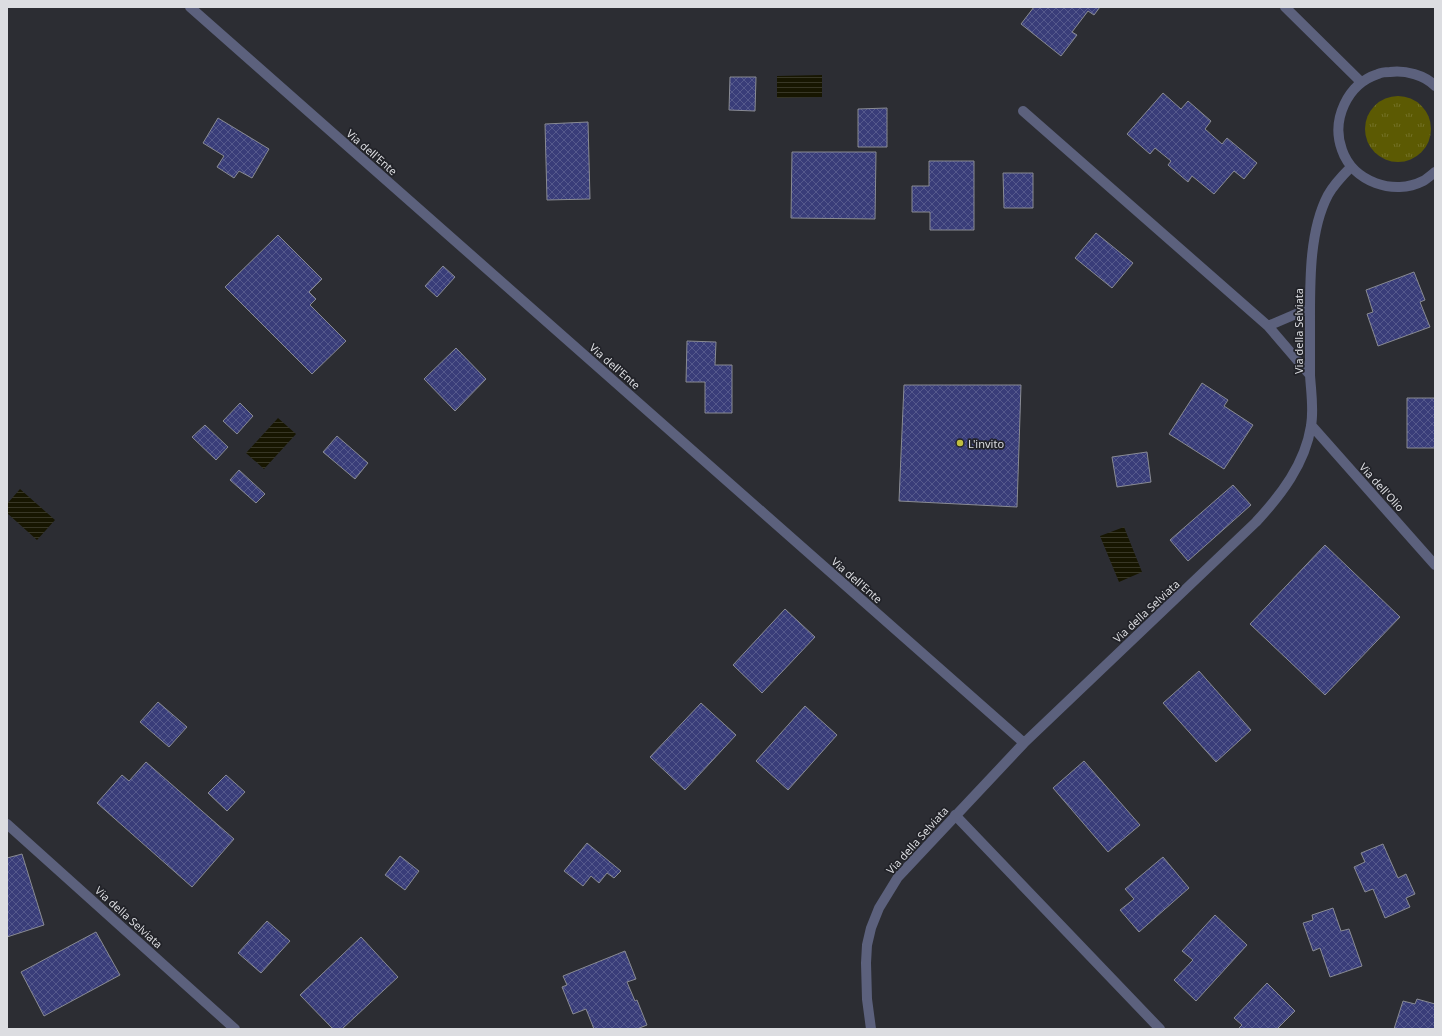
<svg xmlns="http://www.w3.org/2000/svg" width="1442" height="1036" viewBox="0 0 1442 1036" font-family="'Noto Sans',sans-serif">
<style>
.grass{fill:url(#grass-tufts)}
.water{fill:url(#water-rules)}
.building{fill:url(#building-cross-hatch);stroke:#898b93}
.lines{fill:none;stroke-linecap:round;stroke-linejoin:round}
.service{stroke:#5c617d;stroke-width:10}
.minor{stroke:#5c617d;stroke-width:10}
.tertiary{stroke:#5c617d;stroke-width:10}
.poi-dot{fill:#c0be40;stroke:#222329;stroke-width:1.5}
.labels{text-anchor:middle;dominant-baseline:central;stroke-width:3.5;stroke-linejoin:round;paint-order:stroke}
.street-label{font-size:11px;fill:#dcdde1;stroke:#222329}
.poi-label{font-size:11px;fill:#dcdde1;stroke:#222329;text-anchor:start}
</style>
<defs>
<pattern id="grass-tufts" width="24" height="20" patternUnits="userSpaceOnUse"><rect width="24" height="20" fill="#5c5a03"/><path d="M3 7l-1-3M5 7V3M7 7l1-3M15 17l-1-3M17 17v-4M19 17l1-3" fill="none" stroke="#737127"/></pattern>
<pattern id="water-rules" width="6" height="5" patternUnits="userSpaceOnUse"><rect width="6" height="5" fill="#171601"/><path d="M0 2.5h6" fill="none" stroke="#383726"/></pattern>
<pattern id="building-cross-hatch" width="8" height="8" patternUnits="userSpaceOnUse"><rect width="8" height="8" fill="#393d79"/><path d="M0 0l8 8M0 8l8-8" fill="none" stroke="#55598c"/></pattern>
</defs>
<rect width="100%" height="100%" fill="#2c2d33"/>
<path class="grass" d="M1365 129a33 33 0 1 1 66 0a33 33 0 1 1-66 0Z"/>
<path class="water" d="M822 75V97L777 98V76Z
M278 418 296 434 264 469 246 453Z
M20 489 55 520 37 540 7 513V504Z
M1124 527 1142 572 1119 582 1100 536Z"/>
<path class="building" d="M1034 7H1100L1094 15 1088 11 1072 32 1077 35 1061 56 1021 24Z
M730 77H756L755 111 729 110Z
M1163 93 1181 109 1188 101 1211 121 1205 129 1222 144 1227 138 1257 163 1244 179 1234 171 1214 194 1192 176 1188 182 1168 165 1171 161 1155 148 1150 154 1127 134Z
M887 108V147H858V109Z
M218 118 269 149 252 178 239 171 234 178 217 167 224 156 203 143Z
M588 122 590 199 547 200 545 124Z
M792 152H876L875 219 791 218Z
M929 161H974V230H930V212H912V186H929Z
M1003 173H1033V208H1004Z
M1096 233 1133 263 1112 288 1075 258Z
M278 235 322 279 309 292 316 299 310 305 346 341 312 374 225 287Z
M443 266 455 277 437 297 425 286Z
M1414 272 1425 300 1420 302 1430 327 1378 346 1367 314 1373 312 1366 290Z
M687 341 716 342 715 365H732V413H705V382H686Z
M456 348 486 379 455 411 424 379Z
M1202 383 1228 400 1224 406 1253 425 1224 469 1169 434Z
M904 385H1021L1017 507 899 501Z
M1407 398H1435V448H1407Z
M240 403 253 416 237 434 223 421Z
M205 425 228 447 216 460 192 437Z
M337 436 368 463 355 479 323 452Z
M1147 452 1151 482 1117 487 1112 457Z
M239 470 265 494 256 503 230 480Z
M1233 485 1251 505 1188 561 1170 540Z
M1325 545 1400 617 1325 695 1250 624Z
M785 609 815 637 762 693 733 665Z
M1199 671 1251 730 1216 762 1163 703Z
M158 702 187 727 169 747 140 722Z
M701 703 736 735 685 790 650 757Z
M805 706 837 735 788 790 756 761Z
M1084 761 1140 825 1108 852 1053 788Z
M146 762 234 839 192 887 97 803 122 775 129 781Z
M226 775 245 792 227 811 208 793Z
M587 843 621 871 614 878 607 873 599 883 591 876 583 886 564 871Z
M1383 844 1398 878 1406 874 1415 894 1406 898 1410 907 1385 918 1373 889 1365 892 1354 867 1365 862 1361 853Z
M22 854 44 925 7 937V858Z
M400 856 419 871 405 890 385 875Z
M1163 857 1189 888 1139 932 1120 910 1134 899 1125 889Z
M1333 908 1341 931 1349 929 1362 966 1330 977 1320 948 1313 951 1303 923 1313 920 1312 915Z
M1215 915 1247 945 1196 1001 1174 980 1193 960 1182 951Z
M267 921 290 941 261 973 238 953Z
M96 932 120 975 44 1016 21 972Z
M361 937 398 977 342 1029H333L300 995Z
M625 951 636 979 627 982 635 1001 637 1000 647 1025 637 1029H594L586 1009 573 1014 562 987 567 985 563 976Z
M1267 983 1295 1011 1277 1029H1238L1242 1025 1234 1018Z
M1417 999 1435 1004V1029H1394L1403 1001 1415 1004Z"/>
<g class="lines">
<path class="service" d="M955 815 1160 1029"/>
<path class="minor" d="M190 7 1024 743
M1023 111 1268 326 1310 308
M1268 326 1310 375
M1311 425 1435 565
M7 824 235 1029
M871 1029 867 999 866 963 867 945 871 928 879 908 898 877 1024 743 1256 522C1281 495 1305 464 1311 426 1314 409 1311 392 1310 375 1310 357 1310 340 1310 323 1310 283 1309 231 1328 195 1334 184 1343 175 1351 167"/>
<path class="tertiary" d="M1285 7 1361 82
M1435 86C1425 75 1405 70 1390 72 1386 72 1382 72 1378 74 1347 84 1331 120 1342 150 1353 182 1394 196 1423 181 1427 179 1431 175 1435 172"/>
</g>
<circle class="poi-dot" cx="960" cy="443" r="4"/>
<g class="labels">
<g class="street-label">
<text transform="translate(372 152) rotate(41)">Via dell'Ente</text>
<text transform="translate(1298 331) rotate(-90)">Via della Selviata</text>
<text transform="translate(615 366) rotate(41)">Via dell'Ente</text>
<text transform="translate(1382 487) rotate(48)">Via dell'Olio</text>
<text transform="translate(857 580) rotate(41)">Via dell'Ente</text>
<text transform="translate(1146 611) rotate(-43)">Via della Selviata</text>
<text transform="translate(917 840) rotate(-48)">Via della Selviata</text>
<text transform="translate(129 917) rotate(42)">Via della Selviata</text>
</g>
<g class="poi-label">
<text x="968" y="443">L'invito</text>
</g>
</g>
<rect width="1442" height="1036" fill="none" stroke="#dcdde1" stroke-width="16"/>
</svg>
